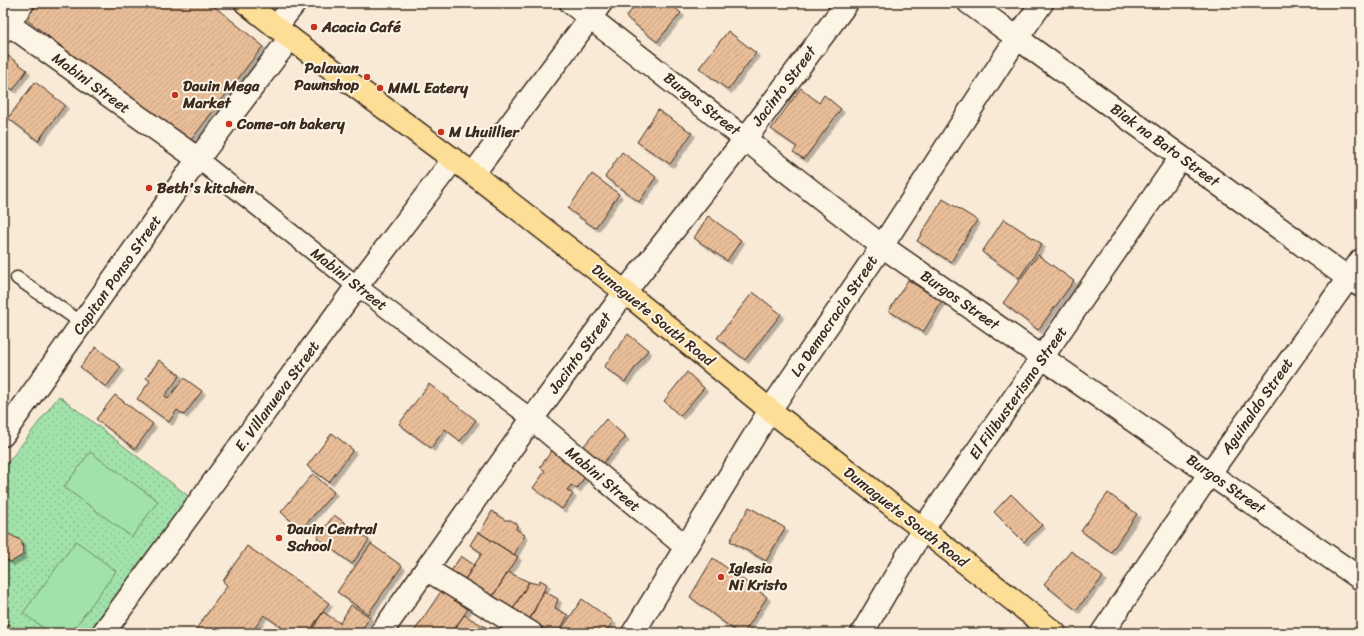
<svg xmlns="http://www.w3.org/2000/svg" width="1364" height="636" viewBox="0 0 1364 636" font-family="Sriracha,sans-serif">
<style>
.park{fill:url(#park-dots);stroke:#6e8664}
.garden{fill:#a1e1aa;stroke:#6e8664}
.building{fill:url(#building-hatch);stroke:#3b2a1e;filter:url(#shadow)}
.lines{fill:none;stroke-linecap:round;stroke-linejoin:round}
.service-casing{stroke:#3b2a1e;stroke-width:15}
.pedestrian-casing{stroke:#3b2a1e;stroke-width:21}
.minor-casing{stroke:#3b2a1e;stroke-width:25}
.tertiary-casing{stroke:#3b2a1e;stroke-width:25}
.trunk-casing{stroke:#3b2a1e;stroke-width:25}
.path{stroke:#3b2a1e;stroke-width:2.5;stroke-dasharray:3 3;stroke-linecap:butt}
.service{stroke:#fcf5e5;stroke-width:12}
.pedestrian{stroke:#fcf5e5;stroke-width:18}
.minor{stroke:#fcf5e5;stroke-width:22}
.tertiary{stroke:#fcf5e5;stroke-width:22}
.trunk{stroke:#fcde96;stroke-width:22}
.poi-dot{fill:#c8321e;stroke:#fcf5e5;stroke-width:1.5}
.labels{text-anchor:middle;dominant-baseline:central;stroke-width:4;stroke-linejoin:round;paint-order:stroke}
.poi-label{font-size:15px;font-weight:bold;fill:#3b2a1e;stroke:#fcf5e5;text-anchor:start}
.street-label{font-size:15px;fill:#3b2a1e;stroke:#fcf5e5}
</style>
<defs>
<pattern id="park-dots" width="8" height="8" patternUnits="userSpaceOnUse"><rect width="8" height="8" fill="#a1e1aa"/><path d="M2 2h.1M6 6h.1" fill="none" stroke="#8cc192" stroke-width="1.8" stroke-linecap="round"/></pattern>
<pattern id="building-hatch" width="6" height="6" patternUnits="userSpaceOnUse"><rect width="6" height="6" fill="#e9be99"/><path d="M-1 1l2-2M0 6l6-6M5 7l2-2" fill="none" stroke="#c9a383"/></pattern>
<filter id="shadow"><feDropShadow dx="3.5" dy="3.5" stdDeviation="0" flood-color="#0004"/></filter>
</defs>
<rect width="100%" height="100%" fill="#f8ead6"/>
<filter id="ink" filterUnits="userSpaceOnUse"><feTurbulence type="fractalNoise" baseFrequency=".025" numOctaves="2"/><feDisplacementMap in="SourceGraphic" scale="8" xChannelSelector="R" yChannelSelector="G"/><feConvolveMatrix kernelMatrix="1 2 1 2 8 2 1 2 1" color-interpolation-filters="sRGB"/></filter>
<g filter="url(#ink)">
<path class="park" d="M59 396 191 498 88 633H3V469Z"/>
<path class="garden" d="M90 452 158 501 132 537 64 487Z
M76 541 116 571 71 633H50L23 613Z"/>
<path class="building" d="M38 3H210L263 46 188 144 26 19Z
M637 3H669L681 13 657 42 626 17Z
M728 31 756 53 728 90 699 68Z
M3 52 27 70 13 90 3 83Z
M35 82 65 105 38 141 8 118Z
M801 88 819 103 824 95 841 109 804 159 793 152 797 147 771 129Z
M658 110 692 133 670 164 637 142Z
M622 152 656 177 639 202 605 177Z
M592 174 619 194 595 228 568 209Z
M943 199 977 220 951 262 917 241Z
M708 216 741 240 727 261 694 238Z
M1004 219 1042 244 1019 278 982 252Z
M1038 255 1074 281 1038 330 1003 303Z
M908 280 942 302 923 332 889 311Z
M753 292 781 314 745 360 717 338Z
M628 334 648 350 625 382 604 367Z
M96 347 121 367 106 387 80 367Z
M159 360 180 375 165 396 168 399 184 378 202 391 184 415 177 410 169 422 137 399 150 381 146 378Z
M687 372 704 388 680 416 664 401Z
M429 384 476 420 460 441 445 429 431 448 399 424Z
M115 395 153 424 135 449 96 419Z
M606 419 626 437 602 464 583 447Z
M332 433 353 450 329 482 307 466Z
M553 449 588 472 577 489 571 485 567 490 573 494 562 509 533 488 545 471 540 467Z
M313 474 334 492 301 530 281 512Z
M1108 493 1137 514 1111 552 1081 531Z
M1011 494 1042 525 1024 542 994 512Z
M749 507 785 528 766 561 730 541Z
M492 511 505 520H511L517 524 516 529 525 535 514 555 480 533Z
M334 515 369 540 352 564 317 538Z
M478 532 518 557 491 599 464 581 482 553 470 545Z
M9 534 22 541 23 555 11 562 3 558V538Z
M371 544 402 566 368 614 337 592Z
M247 546 329 603 308 633H290L264 615 251 633H193L227 586 223 581Z
M1071 551 1103 577 1076 610 1044 584Z
M461 556 474 565 464 581 451 571Z
M713 558 767 597 744 633H738L690 597Z
M508 572 529 582 513 609 493 596Z
M540 580 547 584 530 619 513 609 529 582 538 584Z
M442 590 468 609 452 633H413Z
M544 591 558 599 555 608 568 615 558 633H552L530 619Z
M582 599 613 621 605 633H559Z
M351 605 370 617 360 633H310L323 612 340 623Z
M464 615 487 628 485 633H452Z"/>
<g class="lines">
<g class="service-casing">
<path id="service" d="M17 278 82 323"/>
</g>
<g class="pedestrian-casing">
<path id="pedestrian" d="M198 159 357 286 532 419"/>
</g>
<g class="minor-casing">
<path id="minor" d="M571 3 882 246 1361 579
M969 3 1348 278 1361 286
M3 20 198 159
M276 27 295 3
M473 174 601 3
M532 419 686 547
M3 435 198 159 290 38
M426 569 531 633
M103 633 357 286 453 160
M381 633 532 419 625 292 746 138 847 3
M633 633 770 410 882 246 1017 38 1042 3
M862 633 923 529 1181 157
M1102 633 1210 473 1361 260"/>
</g>
<g class="tertiary-casing">
<path id="tertiary" d="M3 31 23 3"/>
</g>
<g class="trunk-casing">
<path id="trunk" d="M246 3 290 38 473 174 625 292 770 410 1055 633"/>
</g>
<path class="path" d="M3 620 20 633"/>
<use href="#service" class="service"/>
<use href="#pedestrian" class="pedestrian"/>
<use href="#minor" class="minor"/>
<use href="#tertiary" class="tertiary"/>
<use href="#trunk" class="trunk"/>
</g>
</g>
<g class="poi-dot">
<circle cx="314" cy="27" r="4"/>
<circle cx="367" cy="77" r="4"/>
<circle cx="380" cy="88" r="4"/>
<circle cx="175" cy="95" r="4"/>
<circle cx="229" cy="124" r="4"/>
<circle cx="441" cy="132" r="4"/>
<circle cx="149" cy="188" r="4"/>
<circle cx="279" cy="538" r="4"/>
<circle cx="721" cy="577" r="4"/>
</g>
<g class="labels">
<g class="poi-label">
<text x="322" y="27">Acacia Café</text>
<text x="359" y="68" text-anchor="end">Palawan<tspan x="359" dy="17">Pawnshop</tspan></text>
<text x="183" y="86">Dauin Mega<tspan x="183" dy="17">Market</tspan></text>
<text x="388" y="88">MML Eatery</text>
<text x="237" y="124">Come-on bakery</text>
<text x="449" y="132">M Lhuillier</text>
<text x="157" y="188">Beth's kitchen</text>
<text x="287" y="529">Dauin Central<tspan x="287" dy="17">School</tspan></text>
<text x="729" y="568">Iglesia<tspan x="729" dy="17">Ni Kristo</tspan></text>
</g>
<g class="street-label">
<text transform="translate(91 83) rotate(36)">Mabini Street</text>
<text transform="translate(784 86) rotate(-53)">Jacinto Street</text>
<text transform="translate(702 104) rotate(38)">Burgos Street</text>
<text transform="translate(1165 145) rotate(36)">Biak na Bato Street</text>
<text transform="translate(117 275) rotate(-55)">Capitan Ponso Street</text>
<text transform="translate(349 279) rotate(38)">Mabini Street</text>
<text transform="translate(960 300) rotate(35)">Burgos Street</text>
<text transform="translate(653 315) rotate(39)">Dumaguete South Road</text>
<text transform="translate(834 316) rotate(-56)">La Democracia Street</text>
<text transform="translate(580 353) rotate(-54)">Jacinto Street</text>
<text transform="translate(1018 393) rotate(-55)">El Filibusterismo Street</text>
<text transform="translate(277 396) rotate(-54)">E. Villanueva Street</text>
<text transform="translate(1257 406) rotate(-55)">Aguinaldo Street</text>
<text transform="translate(603 479) rotate(40)">Mabini Street</text>
<text transform="translate(1226 484) rotate(35)">Burgos Street</text>
<text transform="translate(906 517) rotate(38)">Dumaguete South Road</text>
</g>
</g>
<rect width="1364" height="636" fill="none" stroke="#fcf5e5" stroke-width="16"/>
<rect x="8" y="8" width="1348" height="620" fill="none" stroke="#3b2a1e" stroke-width="1.5" filter="url(#ink)"/>
</svg>
